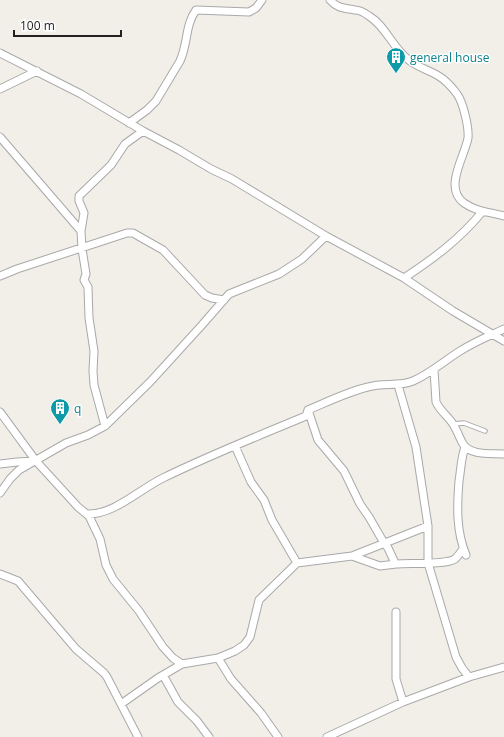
<svg xmlns="http://www.w3.org/2000/svg" width="504" height="737" viewBox="0 0 504 737" font-family="'Open Sans',sans-serif">
<style>
.lines{fill:none;stroke-linecap:round;stroke-linejoin:round}
.lane-casing{stroke:#a9a9a9;stroke-width:5.5}
.street-casing{stroke:#a9a9a9;stroke-width:9}
.lane{stroke:#fff;stroke-width:3.5}
.street{stroke:#fff;stroke-width:7}
.labels{text-anchor:middle;dominant-baseline:central;stroke-width:3;stroke-linejoin:round;paint-order:stroke}
.culture-label{font-size:12px;fill:#0d838f;stroke:#fff;text-anchor:start}
</style>
<rect width="100%" height="100%" fill="#f2efe9"/>
<g class="lines">
<g class="lane-casing">
<path id="lane" d="M454 424 464 423 485 431"/>
</g>
<g class="street-casing">
<path id="street" d="M330 0C338 9 345 8 355 10 360 10 365 13 369 16 386 26 393 49 410 61 418 67 428 70 437 75 444 79 452 87 457 94 463 102 469 127 468 138 465 156 443 188 464 203 477 212 490 212 504 216
M0 53 81 94 143 131 179 150 211 169 232 179 326 236 404 278 453 311 504 341
M0 89 37 71
M129 123 147 110 156 101 180 61C188 44 185 25 196 10L249 12 256 8 262 0
M0 137 81 231 82 249 86 274 84 280 88 287 89 318 94 351 93 371 94 385 105 426
M81 231 84 213 79 201V196L111 165 125 144 143 131
M0 276 17 269 127 233H133L163 250 205 295 212 298 224 300
M404 278C433 259 460 239 482 212
M434 370 436 402C440 411 448 416 453 424 457 430 459 437 463 444 471 456 491 453 504 454
M398 385 416 447 428 526V563L456 657 462 668 469 677
M308 410 318 440 344 471 360 504 369 517 384 543 388 548 395 563 397 564C409 563 446 565 455 559 458 556 461 552 463 549
M0 412 36 461 78 507 89 516 100 539 106 565 113 579 139 611 163 647 173 658 182 664
M235 446 251 482 264 500 272 520 297 563
M465 447C461 458 461 469 459 481 457 506 456 531 466 555
M0 464 17 462 34 461
M0 493 10 479 19 470 66 443 88 435 105 426 150 382 202 325 229 294 279 274 302 259 326 236
M87 514C114 515 140 489 163 478 210 455 258 436 306 416L308 410C327 402 347 392 368 387 383 382 399 387 413 381 431 373 444 361 460 351 474 342 489 336 504 329
M352 556 380 566 396 564
M0 574 18 581 76 649 104 673 107 677 138 737
M396 612V679L403 702
M218 658 231 679 261 713 278 737
M163 675 178 702 197 721 209 737
M121 704 158 678 182 664 218 658 235 651 244 645 250 637 259 600 297 563 352 556 428 526
M327 737 403 702 469 677 504 667"/>
</g>
<use href="#lane" class="lane"/>
<use href="#street" class="street"/>
</g>
<defs>
<g id="building-pin" transform="scale(1)"><path d="M0 17L-7.5 6A9.5 9.5 0 1 1 7.5 6Z" fill="#0f9aa8" stroke="#fff"/><path d="M-4-6H4V6H1V3H-1V6H-4ZM-2.5-4.3h1.7v1.8h-1.7ZM.8-4.3h1.7v1.8H.8ZM-2.5-1h1.7V.8h-1.7ZM.8-1h1.7V.8H.8Z" fill="#fff"/></g>
</defs>
<g fill-rule="evenodd">
<use href="#building-pin" x="396" y="57"/>
<use href="#building-pin" x="60" y="408"/>
</g>
<g class="labels">
<g class="culture-label">
<text x="410" y="57">general house</text>
<text x="74" y="408">q</text>
</g>
</g>
<path d="M14 30v6h107v-6" fill="none" stroke="#222222" stroke-width="2"/>
<text x="20" y="30" font-size="12" fill="#222222" stroke="#ffffff" stroke-width="3" paint-order="stroke">100 m</text>
</svg>
